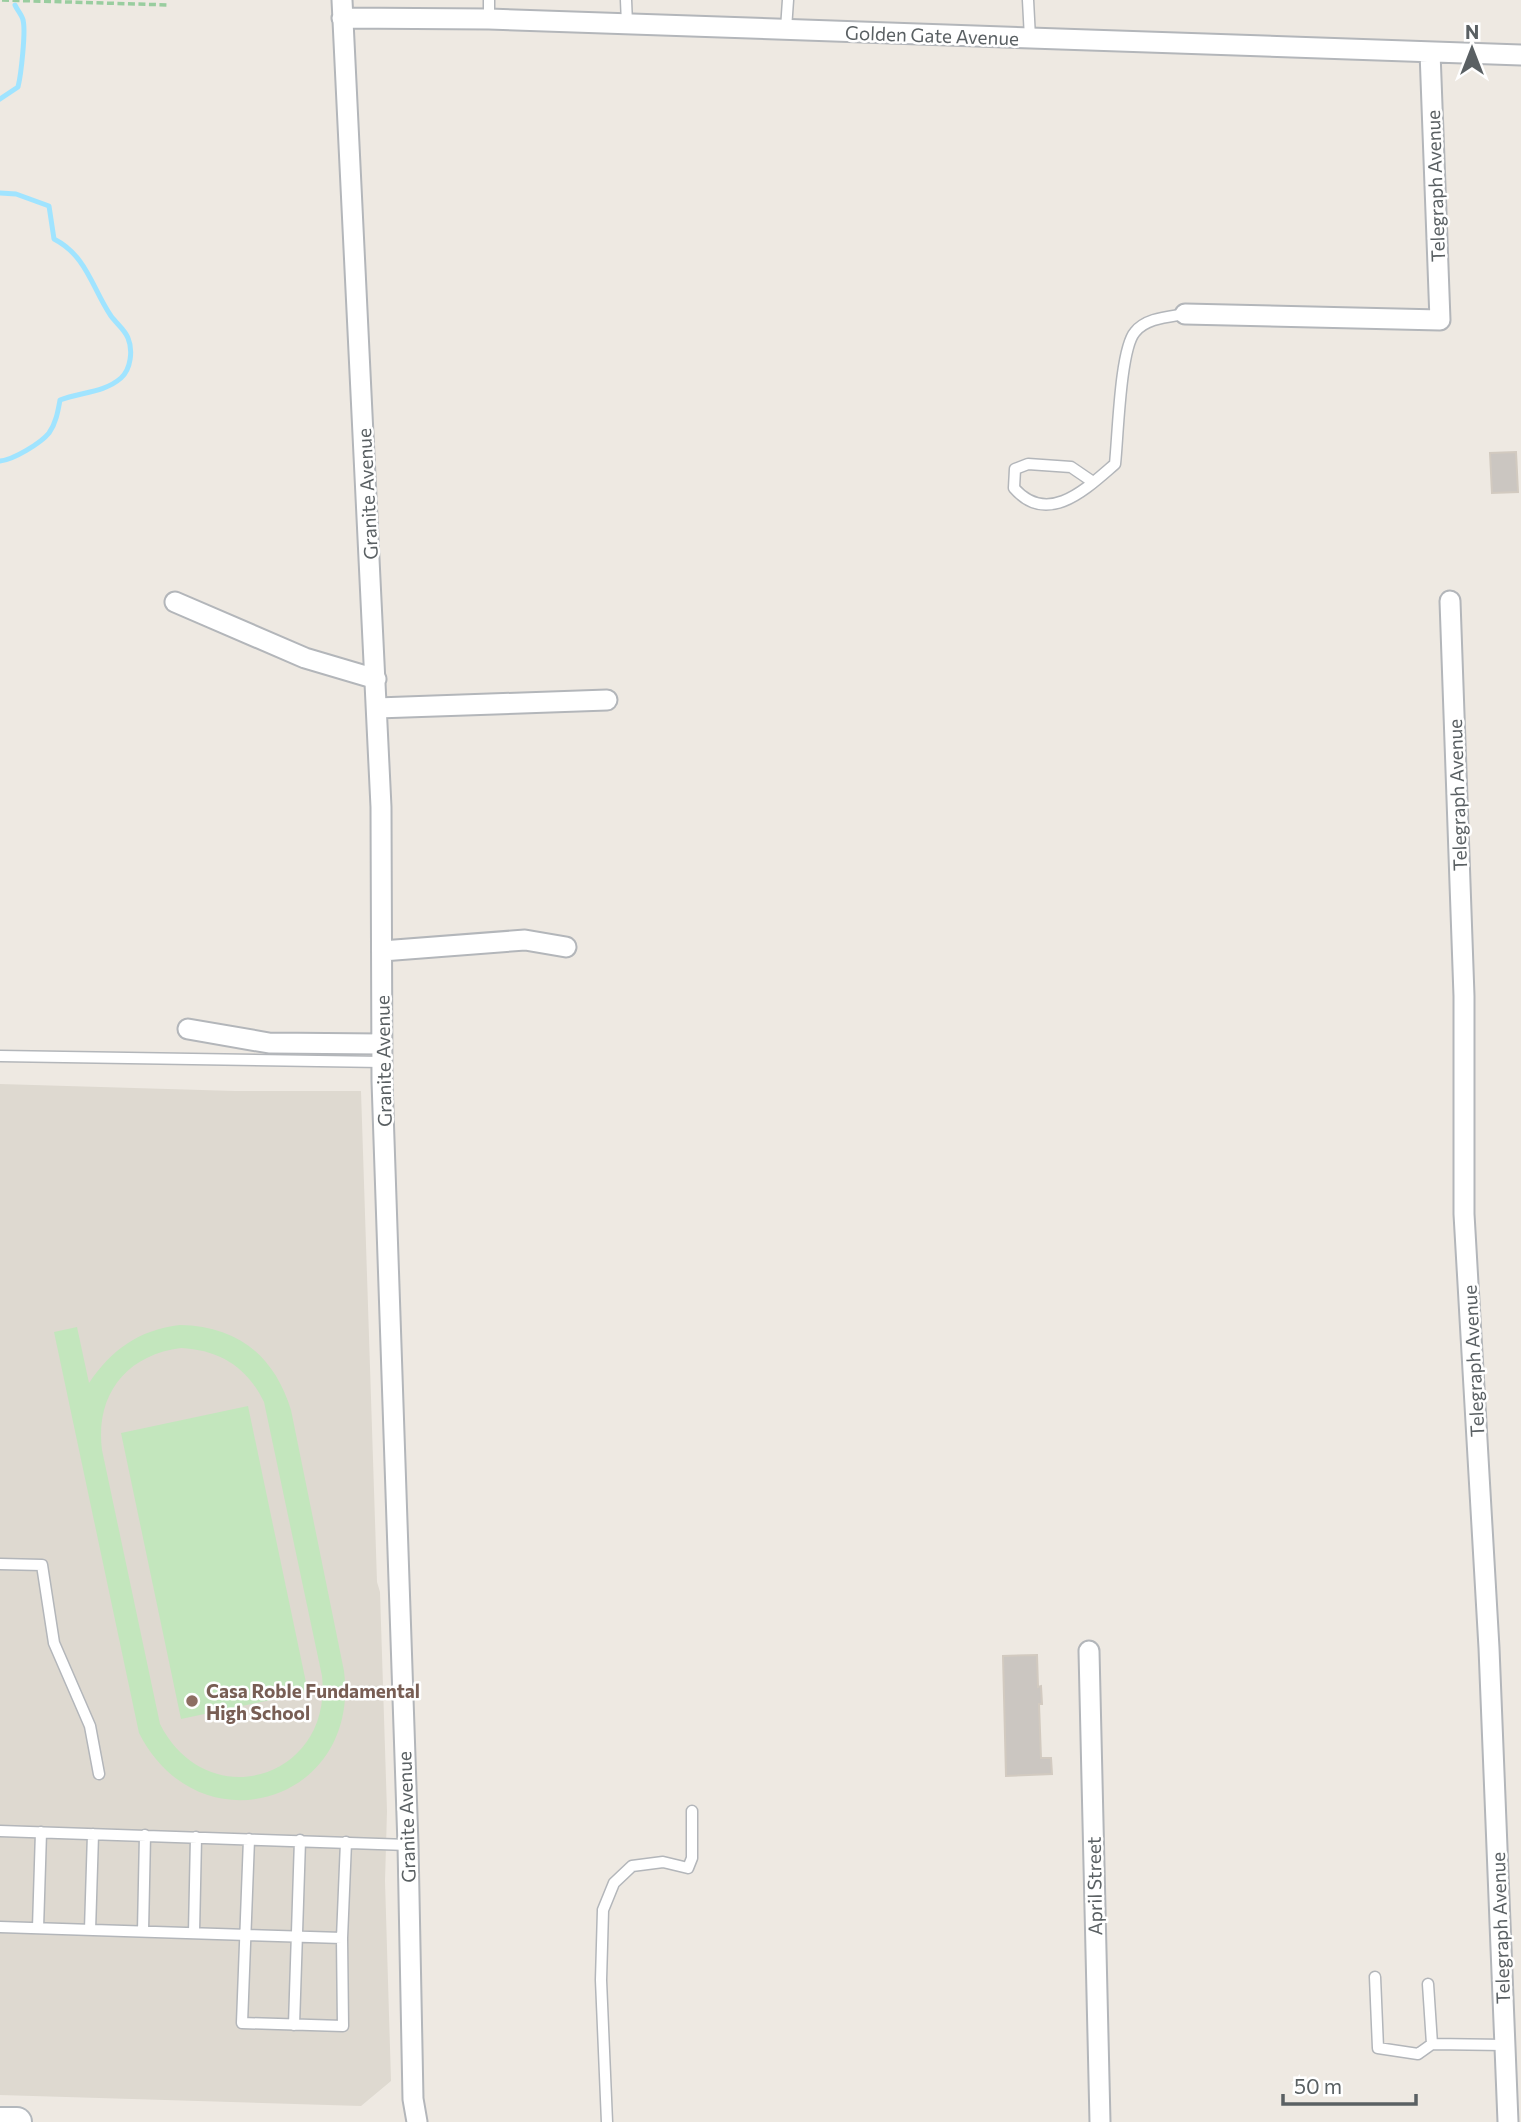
<svg xmlns="http://www.w3.org/2000/svg" width="1521" height="2122" viewBox="0 0 1521 2122" font-family="Commissioner,sans-serif">
<style>
.education{fill:#ded9d0}
.pitch{fill:#c3e6bd;fill-rule:evenodd}
.lines{fill:none;stroke-linecap:round;stroke-linejoin:round}
.stream{stroke:#a0e4ff;stroke-width:5}
.building{fill:#cbc6c1;stroke:#d2cac0;stroke-width:2}
.lane-casing{stroke:#b3b6ba;stroke-width:13}
.street-casing{stroke:#b3b6ba;stroke-width:23}
.secondary-casing{stroke:#b3b8bd;stroke-width:32}
.path{stroke:#99cd9f;stroke-width:3.5;stroke-dasharray:7 3.5;stroke-linecap:butt}
.lane{stroke:#fff;stroke-width:10}
.street{stroke:#fff;stroke-width:19}
.secondary{stroke:#fff;stroke-width:28}
.education-dot{fill:#8d6e63;stroke:#fff;stroke-width:2.5}
.labels{text-anchor:middle;dominant-baseline:central;stroke-width:5;stroke-linejoin:round;paint-order:stroke}
.street-label{font-size:19px;fill:#5a6063;stroke:#fff}
.education-label{font-size:19px;font-weight:bold;fill:#785e54;stroke:#fff;text-anchor:start}
</style>
<rect width="100%" height="100%" fill="#eee9e2"/>
<path class="education" d="M0 1084 235 1091H361L377 1582 380 1592 387 1811 385 1881 391 2081 361 2106 0 2095Z"/>
<path class="pitch" d="M180 1325C237 1326 274 1355 291 1410L344 1671C361 1803 199 1851 139 1733L54 1332 77 1327 89 1383C112 1349 139 1330 180 1325ZM181 1348C220 1350 247 1367 264 1402L322 1676C333 1779 207 1817 160 1724L102 1450C95 1395 126 1355 181 1348Z
M248 1406 308 1692 181 1719 121 1433Z"/>
<g class="lines">
<path class="stream" d="M0 99 18 87C21 75 26 31 23 20 22 15 17 10 15 5
M0 193 16 194 49 206 54 239C87 256 92 288 111 316 116 323 125 330 128 338 133 350 131 369 121 378 104 393 80 392 60 400 58 411 56 423 49 433 41 443 13 460 0 461"/>
</g>
<path class="building" d="M1516 452 1518 492 1492 493 1490 453Z
M1037 1655 1038 1687 1041 1686 1042 1704H1039L1041 1758H1051L1052 1774 1006 1776 1003 1656Z"/>
<g class="lines">
<g class="lane-casing">
<path id="lane" d="M626 0 627 24
M1028 0 1030 38
M489 19V0
M786 29 788 0
M1093 482 1071 467 1028 464 1015 469 1014 488C1048 527 1087 488 1115 464 1118 437 1120 349 1135 332 1146 318 1168 317 1185 314
M0 1056 382 1062
M0 1564 42 1565 54 1643 90 1726 99 1774
M0 1831 408 1845
M249 1839 242 2023 343 2026 342 1938
M0 1927 342 1938 346 1842
M38 1928 41 1832
M90 1930 93 1834
M143 1931 145 1835
M194 1933 196 1837
M1375 1977 1378 2048 1418 2054 1432 2044
M1428 1984 1432 2044 1505 2045
M294 2025 300 1840
M607 2122 601 1980 603 1910 614 1883 632 1866 663 1862 688 1868 692 1858V1811"/>
</g>
<g class="street-casing">
<path id="street" d="M342 0 381 807 382 1081 408 1845 413 2099 417 2122
M342 18 489 19 1521 55
M1185 314 1440 320 1430 52
M1450 601 1464 996V1214L1489 1648 1508 2122
M175 602 305 658 376 679
M377 708 607 700
M382 951 525 940 566 947
M188 1029 269 1043 382 1044
M1089 1651 1100 2122"/>
</g>
<g class="secondary-casing">
<path id="secondary" d="M0 2122H17"/>
</g>
<path class="path" d="M2 0 169 5"/>
<use href="#lane" class="lane"/>
<use href="#street" class="street"/>
<use href="#secondary" class="secondary"/>
</g>
<circle class="education-dot" cx="192" cy="1701" r="7"/>
<g class="labels">
<g class="street-label">
<text transform="translate(932 35) rotate(2)">Golden Gate Avenue</text>
<text transform="translate(1435 186) rotate(-92)">Telegraph Avenue</text>
<text transform="translate(367 494) rotate(-93)">Granite Avenue</text>
<text transform="translate(1457 795) rotate(-92)">Telegraph Avenue</text>
<text transform="translate(383 1061) rotate(-91)">Granite Avenue</text>
<text transform="translate(1473 1361) rotate(-93)">Telegraph Avenue</text>
<text transform="translate(406 1817) rotate(-92)">Granite Avenue</text>
<text transform="translate(1094 1886) rotate(-91)">April Street</text>
<text transform="translate(1500 1928) rotate(-92)">Telegraph Avenue</text>
</g>
<g class="education-label">
<text x="206" y="1690">Casa Roble Fundamental<tspan x="206" dy="22">High School</tspan></text>
</g>
</g>
<g transform="translate(1472 49)" stroke="#ffffff" stroke-width="5" paint-order="stroke">
<path d="M0-5L12 26L0 18L-12 26Z" fill="#5a6063"/>
<text y="-10" font-size="19" font-weight="bold" text-anchor="middle" fill="#5a6063">N</text>
</g>
<path d="M1283 2094v10h133v-10" fill="none" stroke="#5a6063" stroke-width="3.5"/>
<text x="1294" y="2094" font-size="21" fill="#5a6063" stroke="#ffffff" stroke-width="5" paint-order="stroke">50 m</text>
</svg>
